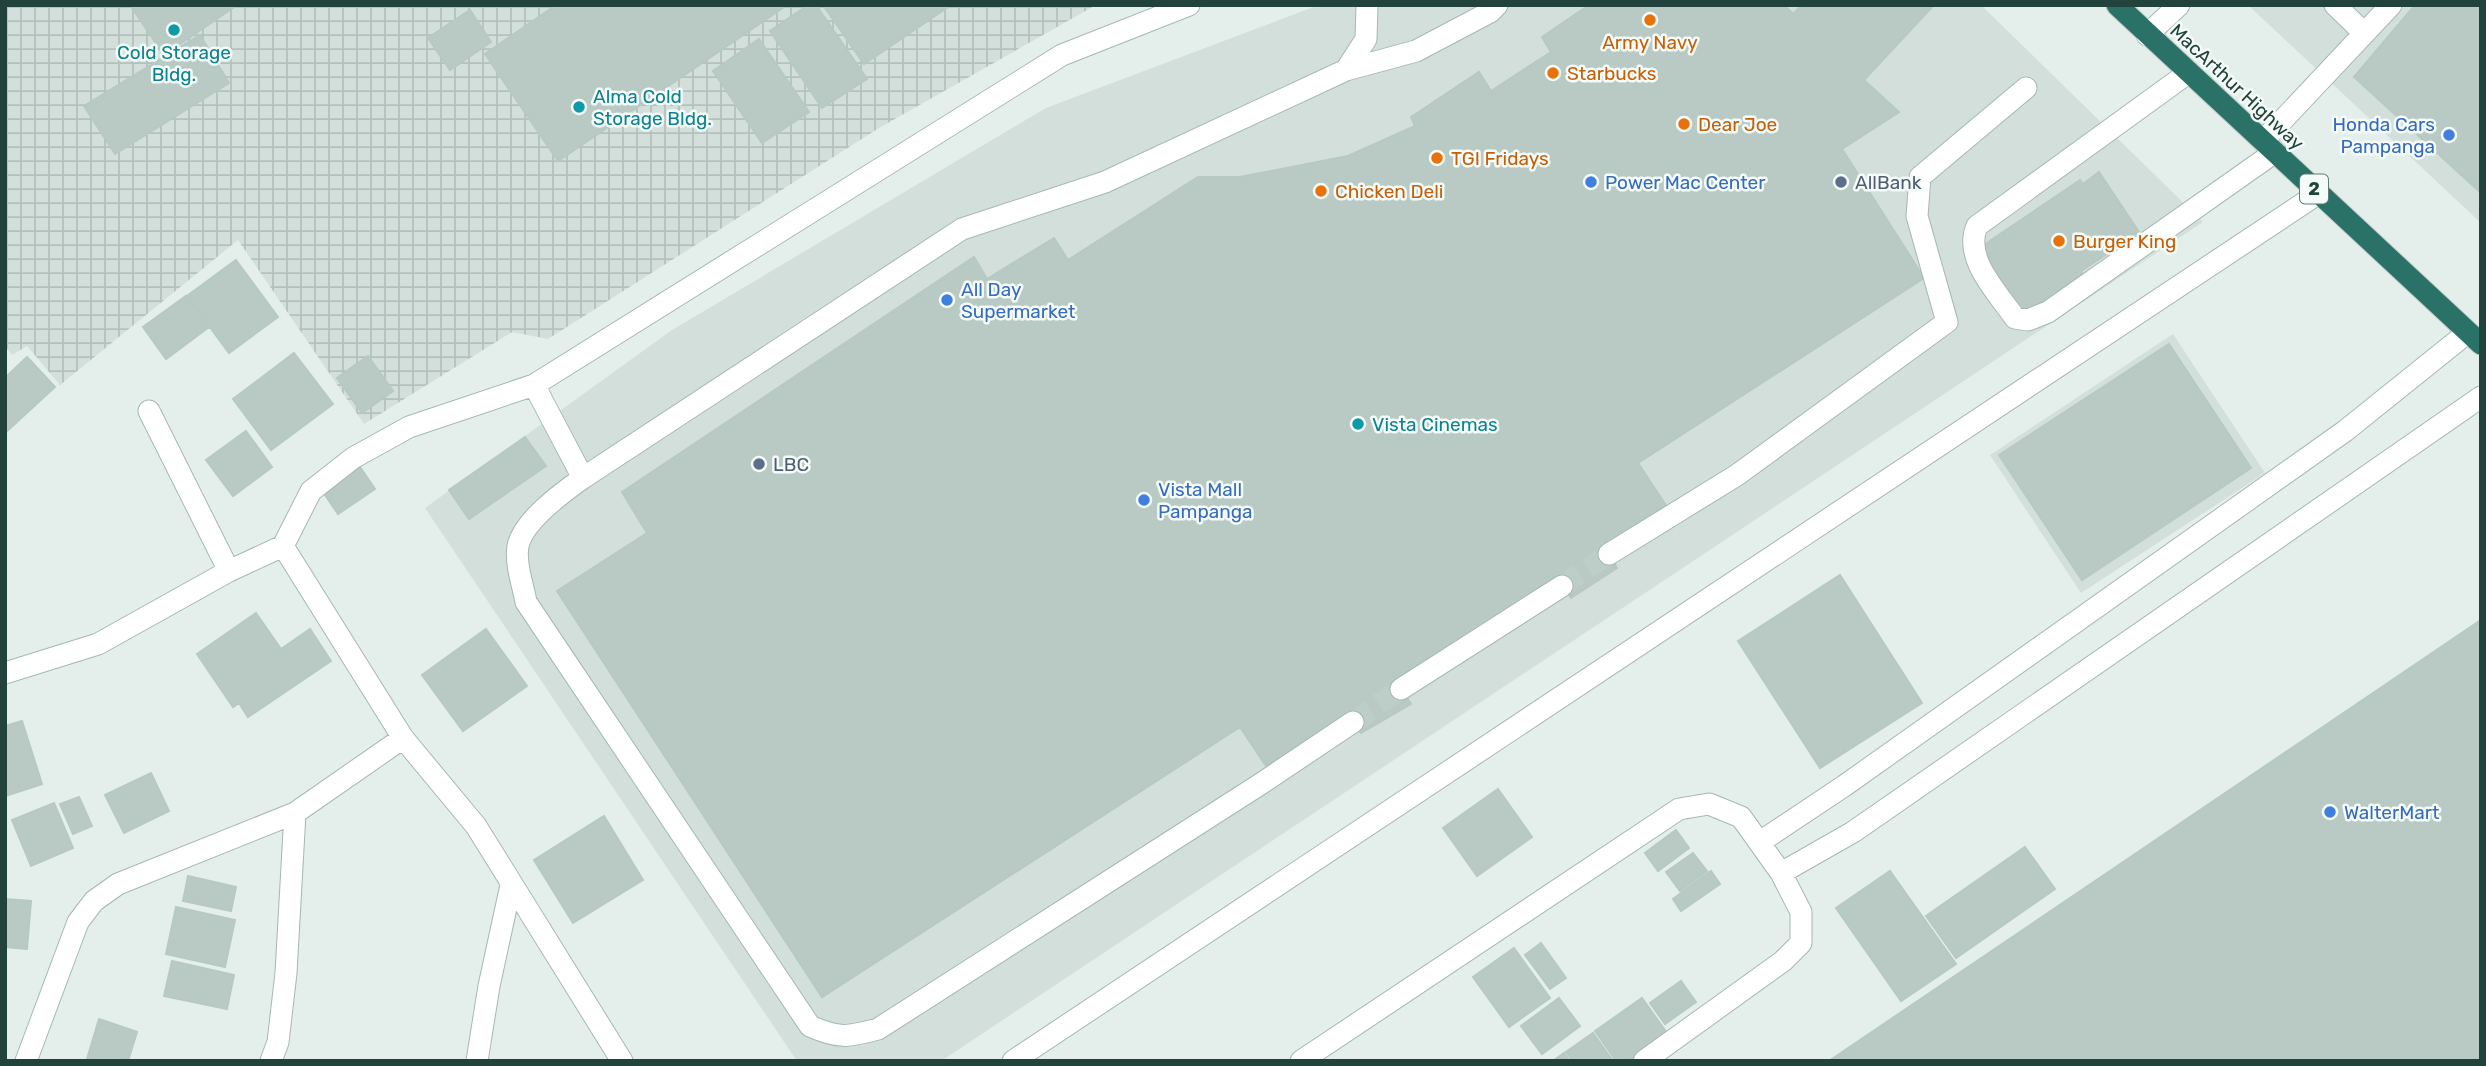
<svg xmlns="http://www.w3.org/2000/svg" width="2486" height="1066" viewBox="0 0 2486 1066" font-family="Rubik,sans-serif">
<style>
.built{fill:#d2dfda}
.industrial{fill:url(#industrial-grid)}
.building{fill:#b9cac4;stroke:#b6c9c2;stroke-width:2}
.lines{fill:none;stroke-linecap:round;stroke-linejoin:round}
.minor-tunnel{stroke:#bdcdc8;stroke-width:21;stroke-dasharray:21 10;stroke-linecap:butt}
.minor-casing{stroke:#a6b8b3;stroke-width:23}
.highway-casing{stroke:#c1cac8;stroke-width:23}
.minor{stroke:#fff;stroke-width:21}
.highway{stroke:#2a7267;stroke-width:21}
.food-dot{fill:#e8710a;stroke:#f5fbf8;stroke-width:2.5}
.culture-dot{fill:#0f9aa8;stroke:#f5fbf8;stroke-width:2.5}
.shop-dot{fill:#3f7fe0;stroke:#f5fbf8;stroke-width:2.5}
.service-dot{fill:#5c6f8a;stroke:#f5fbf8;stroke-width:2.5}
.labels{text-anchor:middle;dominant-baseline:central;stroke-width:5;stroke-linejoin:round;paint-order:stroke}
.shield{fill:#f5fbf8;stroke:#617a74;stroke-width:2}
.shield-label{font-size:18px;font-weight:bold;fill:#21433b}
.food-label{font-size:19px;fill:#c56008;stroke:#f5fbf8;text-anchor:start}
.culture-label{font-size:19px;fill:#0d838f;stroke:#f5fbf8;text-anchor:start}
.street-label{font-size:19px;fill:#21433b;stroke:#f5fbf8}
.shop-label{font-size:19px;fill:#366cbe;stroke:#f5fbf8;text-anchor:start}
.service-label{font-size:19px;fill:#4e5e75;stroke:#f5fbf8;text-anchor:start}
</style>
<defs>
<pattern id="industrial-grid" width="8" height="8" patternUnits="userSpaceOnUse" patternTransform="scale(1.75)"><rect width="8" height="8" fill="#d2dfda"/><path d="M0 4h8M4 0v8" fill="none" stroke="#b4c1bc"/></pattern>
</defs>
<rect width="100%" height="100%" fill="#e4efeb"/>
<path class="built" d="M1319 5H1981L2203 222 941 1061H797L425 508 672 330 1046 108Z
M2248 5H2481V223Z
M2173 334 2265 473 2081 593 1990 455Z"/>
<path class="industrial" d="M5 5H1096L879 128 548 339 512 332 364 424 238 240 60 385 27 346 12 355 5 346Z"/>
<path class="building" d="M130 5H237L164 55Z
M556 5H787L558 161 485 54Z
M808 5H816L867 79 822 108 770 31Z
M823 5H951L864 64Z
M1589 5H1784L1793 14 1802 5H1934L1864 80 1899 112 1842 149 1924 278 1638 463 1667 507 1605 547 1617 568 1571 598 1557 578 1396 682 1411 704 1361 733 1347 714 1266 766 1240 727 822 997 557 591 647 533 622 492 974 257 987 279 1054 238 1068 260 1198 177H1240L1348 156 1415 126 1411 117 1479 72 1491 91 1551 52 1542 37Z
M2415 5H2481V193L2354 77Z
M470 10 491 42 450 70 428 38Z
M200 35 229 83 115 154 84 106Z
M759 39 809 112 762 143 713 71Z
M2099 172 2139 232 2080 272 2083 274 2022 314 1978 249 2080 180 2083 184Z
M236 260 278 317 229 353 187 296Z
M186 296 209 327 166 359 143 327Z
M2169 344 2251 468 2082 580 1999 455Z
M294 353 333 404 271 450 233 399Z
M368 356 393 391 362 413 337 378Z
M27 357 55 387 5 433V378Z
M246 431 272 467 233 496 206 460Z
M525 437 546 466 469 519 449 490Z
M358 464 375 489 338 514 321 489Z
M1840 575 1922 703 1820 768 1738 641Z
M256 613 281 649 310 629 331 661 248 717 239 703 233 707 197 654Z
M2481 620V1061H1829Z
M486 629 527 686 463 731 422 675Z
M22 721 42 784 5 796V726Z
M151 773 169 811 124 833 105 795Z
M1498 789 1532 837 1477 876 1443 828Z
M79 797 92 826 73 834 60 804Z
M54 803 73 848 31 866 12 820Z
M604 816 643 880 573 923 534 860Z
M1676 830 1689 848 1658 871 1645 853Z
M2025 847 2055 889 1956 958 1926 916Z
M1693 853 1707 871 1680 891 1666 872Z
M1711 871 1720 884 1681 911 1673 899Z
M1890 871 1956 964 1901 1001 1836 908Z
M188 876 236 887 231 911 183 901Z
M5 899 31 901 27 949 5 947Z
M176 907 235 920 225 967 166 954Z
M1541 943 1566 978 1550 989 1525 955Z
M1514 948 1550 998 1509 1027 1473 977Z
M172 961 234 975 227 1009 164 996Z
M1681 981 1696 1002 1665 1024 1650 1003Z
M1559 998 1580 1026 1542 1054 1521 1026Z
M1642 998 1667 1033 1628 1061H1616L1595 1031Z
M99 1019 137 1032 128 1061H94L87 1059Z
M1593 1033 1613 1061H1573L1566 1052Z
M1564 1053 1570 1061H1553Z"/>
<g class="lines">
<path class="minor-tunnel" d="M1562 586 1609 554
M1353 722 1401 689"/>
<g class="minor-casing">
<path id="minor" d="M2335 5 2364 33
M2147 35 2179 5
M1346 70 1416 51 1490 12 1497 5
M2188 73 1977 226C1963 258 1997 292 2015 318L2028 320 2048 312 2275 152
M2263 141 2391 5
M534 385 583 478C563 492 523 521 518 546 515 564 523 585 526 602L810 1026C839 1039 848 1037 878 1029L1259 785 1353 722
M149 411 229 571
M583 478 962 229 1105 182 1346 70 1366 39 1367 5
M283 546 403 738 476 826 622 1061
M1609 554 1737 475 1947 322 1917 216 1920 177 2026 88
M5 673 98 644 229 571 283 546 311 491 353 458 409 427 534 385 1062 55 1189 5
M1401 689 1562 586
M1760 842 1844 786 2345 431 2467 333
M1781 873 1853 832 2481 397
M26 1061 78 922 94 901 118 884 295 813 403 738
M271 1061 278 1042 286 973 295 813
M477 1061 489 986 511 885
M1013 1061 2319 193
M1301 1061 1679 809 1709 804 1741 817 1781 873 1801 912V943L1783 961 1644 1061"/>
</g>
<g class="highway-casing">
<path id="highway" d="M2117 5 2481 344"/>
</g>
<use href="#minor" class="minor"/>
<use href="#highway" class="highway"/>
</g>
<g class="food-dot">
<circle cx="1650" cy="20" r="7"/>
<circle cx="1553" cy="73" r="7"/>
<circle cx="1684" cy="124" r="7"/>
<circle cx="1437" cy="158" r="7"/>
<circle cx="1321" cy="191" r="7"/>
<circle cx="2059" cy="241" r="7"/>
</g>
<g class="culture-dot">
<circle cx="174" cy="30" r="7"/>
<circle cx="579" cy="107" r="7"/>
<circle cx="1358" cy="424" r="7"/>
</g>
<g class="shop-dot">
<circle cx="2449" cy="135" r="7"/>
<circle cx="1591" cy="182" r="7"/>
<circle cx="947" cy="300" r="7"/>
<circle cx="1144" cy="500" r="7"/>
<circle cx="2330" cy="812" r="7"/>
</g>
<g class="service-dot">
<circle cx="1841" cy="182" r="7"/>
<circle cx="759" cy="464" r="7"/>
</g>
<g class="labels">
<rect class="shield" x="2300" y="174.5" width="28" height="29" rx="5"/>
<g class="shield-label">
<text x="2314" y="189">2</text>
</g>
<g class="food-label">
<text x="1650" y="42" text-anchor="middle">Army Navy</text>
<text x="1567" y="73">Starbucks</text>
<text x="1698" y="124">Dear Joe</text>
<text x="1451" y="158">TGI Fridays</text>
<text x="1335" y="191">Chicken Deli</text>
<text x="2073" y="241">Burger King</text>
</g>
<g class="culture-label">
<text x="174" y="52" text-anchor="middle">Cold Storage<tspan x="174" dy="22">Bldg.</tspan></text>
<text x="593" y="96">Alma Cold<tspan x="593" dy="22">Storage Bldg.</tspan></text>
<text x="1372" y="424">Vista Cinemas</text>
</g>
<g class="street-label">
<text transform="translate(2237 87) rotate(43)">MacArthur Highway</text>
</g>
<g class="shop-label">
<text x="2435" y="124" text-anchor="end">Honda Cars<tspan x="2435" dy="22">Pampanga</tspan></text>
<text x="1605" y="182">Power Mac Center</text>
<text x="961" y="289">All Day<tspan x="961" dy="22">Supermarket</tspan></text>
<text x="1158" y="489">Vista Mall<tspan x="1158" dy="22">Pampanga</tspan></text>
<text x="2344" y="812">WalterMart</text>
</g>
<g class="service-label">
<text x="1855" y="182">AllBank</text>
<text x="773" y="464">LBC</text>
</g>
</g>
<rect width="2486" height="1066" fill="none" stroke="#21433b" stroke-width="14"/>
</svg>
